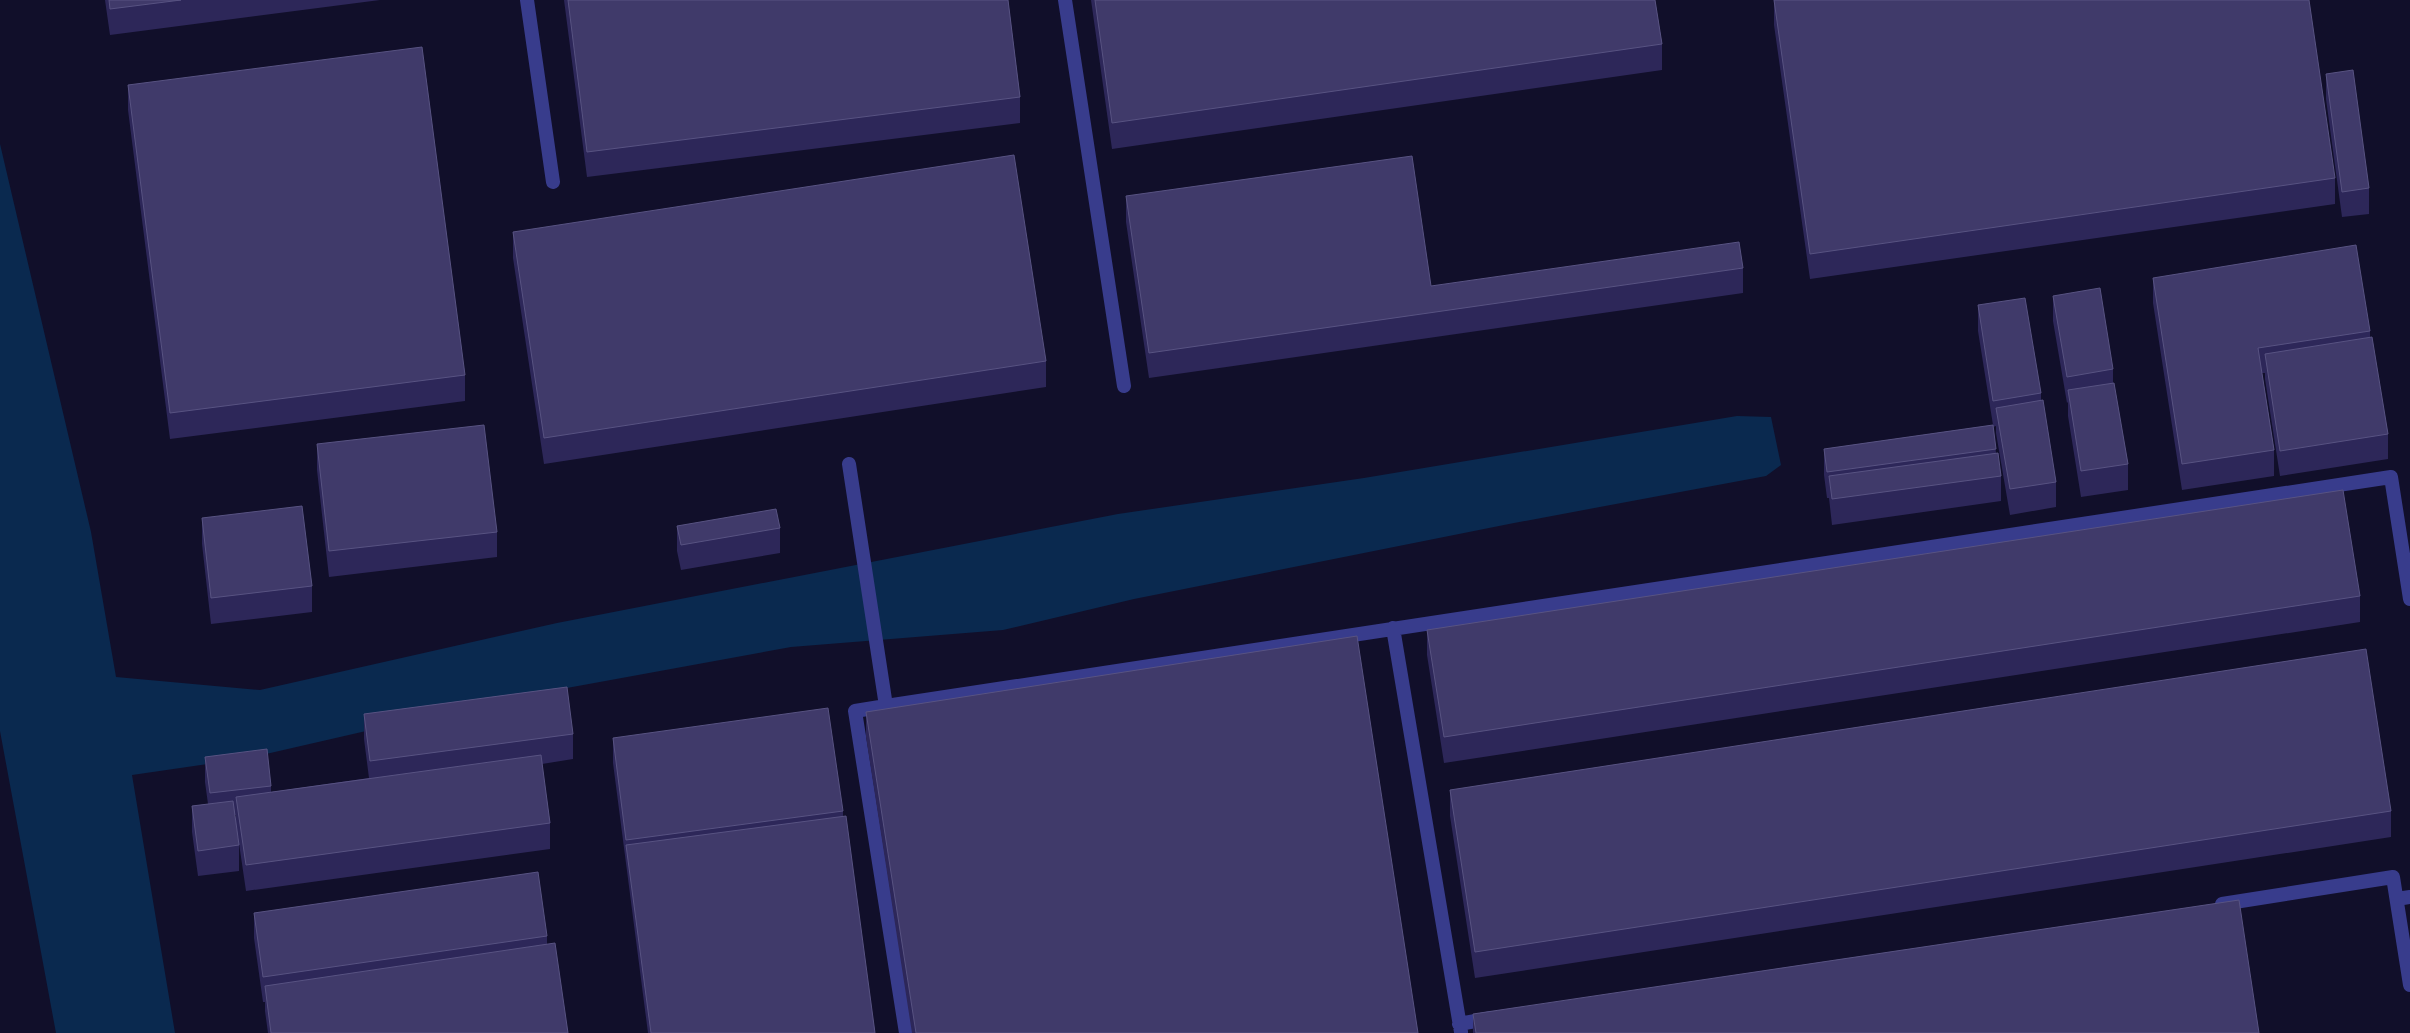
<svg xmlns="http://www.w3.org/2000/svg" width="2410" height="1033" viewBox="0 0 2410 1033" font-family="'Varela Round',sans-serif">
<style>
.water{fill:#0a294f}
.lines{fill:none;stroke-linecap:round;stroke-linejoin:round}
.service{stroke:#383c8c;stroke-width:14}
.wall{fill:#2d2759}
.building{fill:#403a6a;stroke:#585382}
</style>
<rect width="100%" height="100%" fill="#110f2a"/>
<path class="water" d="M0 144 91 532 116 677 260 690 557 623 1118 514 1364 478 1737 416 1771 417 1781 465 1766 476 1514 523 1134 599 1003 630 791 647 501 700 249 758 132 775 175 1033H56L0 731Z"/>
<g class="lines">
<path class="service" d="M527 0 553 182
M1065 0 1124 386
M849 464 886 706 2391 477 2410 599
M1393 628 1461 1032
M886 706 855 711 906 1033
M2397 899 2410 897
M2222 904 2393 877 2410 985
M1459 1024 1492 1018"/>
</g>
<path class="wall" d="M105 0H380L110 35Z
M564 0H1008L1020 97V123L587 177Z
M1091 0H1655L1662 44V70L1112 149Z
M1774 0 2335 178V204L1810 279 1774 25Z
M2326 74 2369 188V214L2342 217 2326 99Z
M128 85 465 375V401L170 439 128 110Z
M1126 196 1431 286 1743 268V293L1149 378 1126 222Z
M513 232 1046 361V387L544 464 513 258Z
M2153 278 2370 331V337L2388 434V459L2280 476 2265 379V373H2262L2274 450V476L2182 490 2153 303Z
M2053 296 2113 369V383L2128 464V490L2081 497 2068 416V402L2067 403 2053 321Z
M1978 305 2041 393V401L2056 482V507L2010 515 1996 433V426L1993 427 1996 453 2001 476V501L1832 525 1829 498H1827L1824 475V449L1993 425 1978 331Z
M317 444 497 532V557L329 577 317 470Z
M202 518 312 586V612L211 624 202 544Z
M677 526 780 528V553L681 570 677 551Z
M2360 596V622L1444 763 1427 655V630Z
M866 712 1418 1033H912L866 737Z
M364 714 573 734V759L542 764 550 823V849L246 891 236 823V815H235L239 845V871L198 876 192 832V806L208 804 205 782V757L271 786V792L369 778 364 739Z
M613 738 843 811V816L875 1033H648L613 763Z
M1450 790 2391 811V837L1475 978 1450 816Z
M254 913 547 936V944L568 1033H268L265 1011V1002H263L254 938Z
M1473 1014 2259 1033H1473Z"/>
<path class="building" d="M109 0H181L110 9Z
M568 0H1008L1020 97 587 152Z
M1095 0H1655L1662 44 1112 123Z
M1774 0H2309L2335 178 1810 254Z
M422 47 465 375 170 413 128 85Z
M2353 70 2369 188 2342 192 2326 74Z
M1014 155 1046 361 544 438 513 232Z
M1412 156 1431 286 1739 242 1743 268 1149 353 1126 196Z
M2356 245 2370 331 2258 348 2274 450 2182 464 2153 278Z
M2100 288 2113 369 2067 377 2053 296Z
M2025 298 2041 393 1993 401 1978 305Z
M2372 337 2388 434 2280 451 2265 354Z
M2114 383 2128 464 2081 471 2068 390Z
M2043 400 2056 482 2010 489 1996 408Z
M484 425 497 532 329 551 317 444Z
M1993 425 1996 449 1827 472 1824 449Z
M1998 453 2001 476 1832 499 1829 476Z
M2343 490 2360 596 1444 737 1427 630Z
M302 506 312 586 211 598 202 518Z
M776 509 780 528 681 545 677 526Z
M1357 636 1418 1033H916L866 712Z
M2366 649 2391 811 1475 952 1450 790Z
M567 687 573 734 370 761 364 714Z
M828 708 843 811 626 840 613 738Z
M267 749 271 786 210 793 205 757Z
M541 755 550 823 246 865 236 797Z
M233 801 239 845 198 851 192 806Z
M846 816 875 1033H651L626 845Z
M538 872 547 936 263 977 254 913Z
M2239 900 2259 1033H1476L1473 1014Z
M555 943 568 1033H271L265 986Z"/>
</svg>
